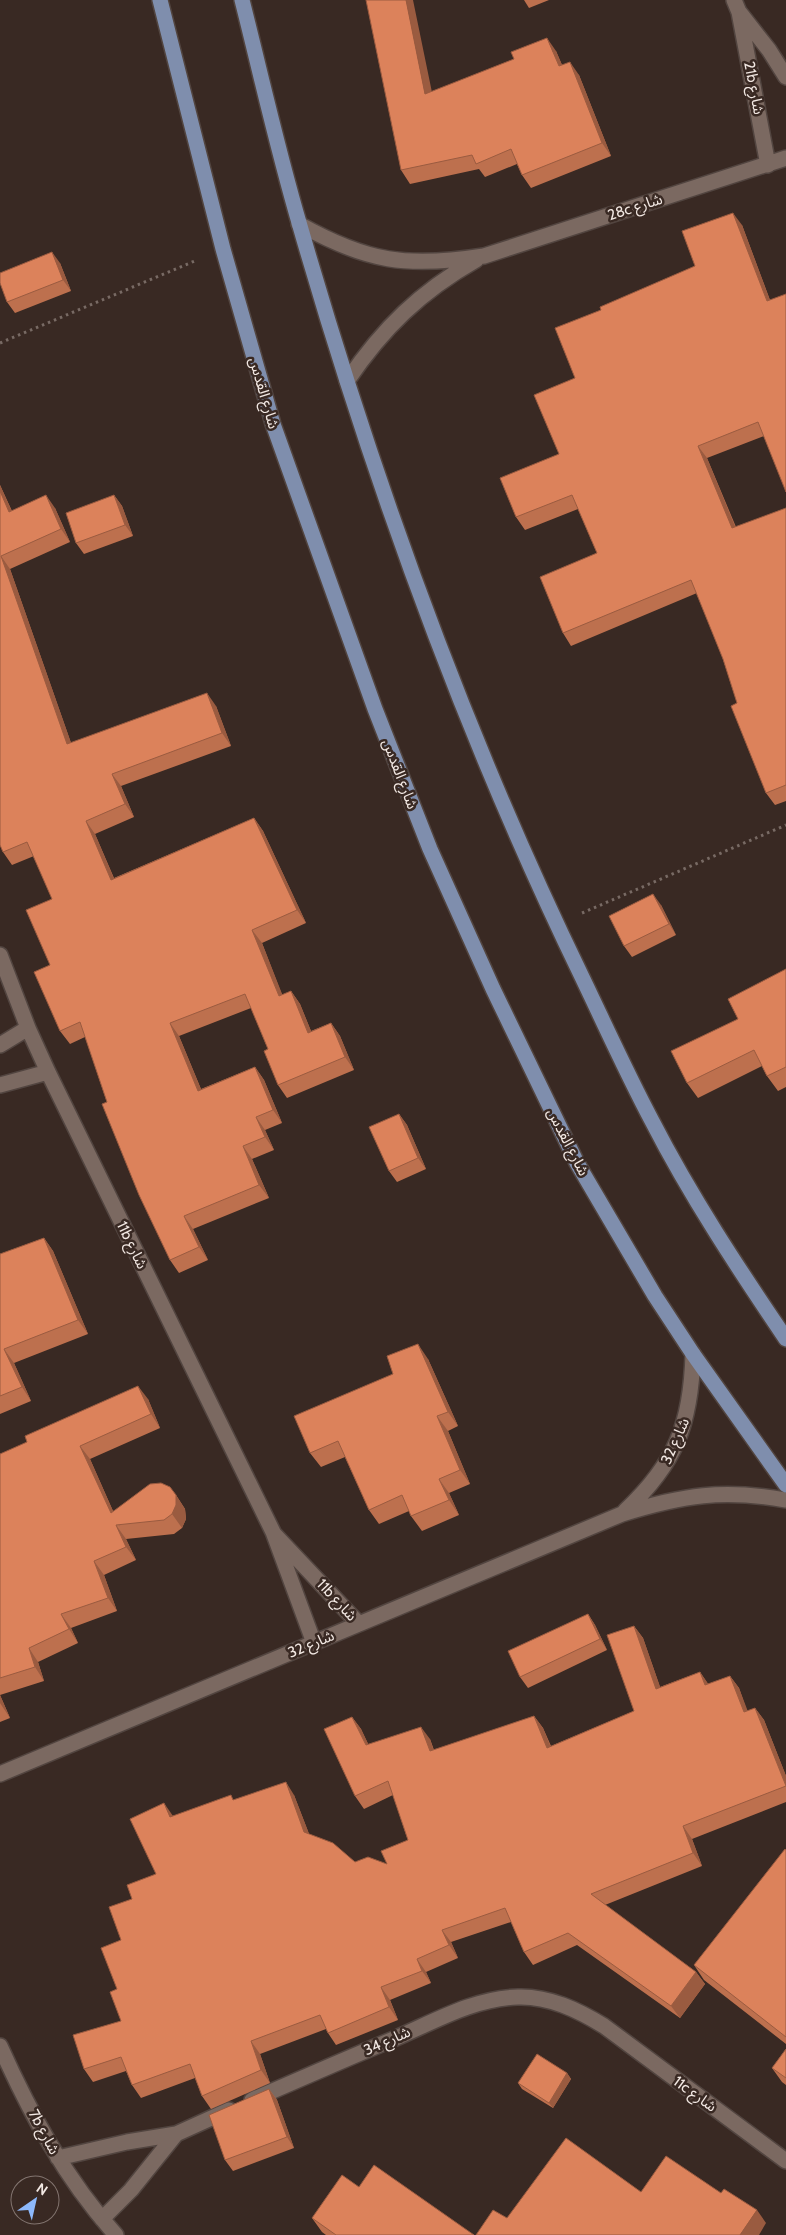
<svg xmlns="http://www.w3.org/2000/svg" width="786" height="2235" viewBox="0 0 786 2235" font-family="Cabin,'Noto Sans Arabic',sans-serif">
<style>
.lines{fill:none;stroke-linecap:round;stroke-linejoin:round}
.minor-casing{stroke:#524540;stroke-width:18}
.major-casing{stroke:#524540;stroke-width:18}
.path{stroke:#786a64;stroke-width:3;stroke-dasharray:2.5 4;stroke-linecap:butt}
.minor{stroke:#7b6961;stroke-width:15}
.major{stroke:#7f8ead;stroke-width:15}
.wall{fill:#bd704e}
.shaded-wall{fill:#9a5b40}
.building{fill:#dc825b;stroke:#9a5b40}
.labels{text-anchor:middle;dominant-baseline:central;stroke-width:5;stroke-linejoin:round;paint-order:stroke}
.street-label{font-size:15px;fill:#f2e8e3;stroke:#392923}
</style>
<rect width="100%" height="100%" fill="#392923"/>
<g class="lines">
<g class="minor-casing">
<path id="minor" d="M734 0 739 12 768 165
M740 13 769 50 786 77
M299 224C367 262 407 268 484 256L786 158
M347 381C383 328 420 292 476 260
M0 955 28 1028 48 1072 273 1532 314 1643
M0 1045 28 1028
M0 1085 48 1072
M625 1511C676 1463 691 1424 693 1354
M275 1535 359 1624
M0 1774 622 1514C683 1495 723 1489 786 1500
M0 2046C30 2113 66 2180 116 2235
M252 2100C300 2079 348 2058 396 2038 435 2021 475 1998 518 1997 549 1996 578 2010 604 2026L786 2161
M58 2158 127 2142 176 2134 229 2110
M102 2219 131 2190 176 2134"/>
</g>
<g class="major-casing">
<path id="major" d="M160 0 223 249 273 424 375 709 430 849 493 989 577 1163 655 1296 693 1354 786 1485
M242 0C261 75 278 152 300 226 374 483 465 736 582 977 605 1025 627 1074 652 1121 691 1197 738 1268 786 1339"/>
</g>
<path class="path" d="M0 343 197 260
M582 913 786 825"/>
<use href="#minor" class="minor"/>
<use href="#major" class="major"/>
</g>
<path class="wall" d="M524 0H549L529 8Z
M556 51 562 65 579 75 611 156 531 188 522 175 517 164 485 177 479 169 410 184 401 170 432 92Z
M742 225 770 300 764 436 707 458 736 527 786 508V801L775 805 766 793 723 659 697 593 571 646 563 633 597 553 578 509 525 530 516 517 559 454 575 378 601 310 695 266Z
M60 263 71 291 15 313 7 302Z
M0 485 12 511 55 508 70 542 10 569 71 743 216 706 231 746 121 786 134 817 95 834 114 878 254 818 263 831 306 923 262 943 282 995 291 991 300 1004 311 1031 331 1023 340 1036 354 1070 287 1098 278 1085 268 1049 251 1008 179 1036 201 1089 255 1067 264 1080 282 1123 265 1130 274 1150 252 1159 269 1198 193 1229 208 1260 179 1273 170 1260 107 1102 85 1037 70 1044 60 1031 50 965 52 899 34 856 12 865 3 852 0 845Z
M114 495 122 506 133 536 84 554 76 543Z
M661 905 676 935 632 957 624 946Z
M786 969V1087L778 1091 767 1076 762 1066 698 1098 687 1083 738 1019Z
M399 1114 407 1125 426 1169 397 1182 389 1171Z
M44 1238 53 1251 88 1334 14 1363 31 1401 0 1414V1254Z
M428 1359 458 1426 448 1431 470 1484 449 1493 459 1515 422 1531 411 1516 409 1511 379 1524 369 1510 345 1457 321 1467 310 1453Z
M148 1399 160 1428 90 1459 113 1511 176 1495 185 1509 186 1519 182 1528 174 1534 126 1539 136 1560 104 1575 117 1611 71 1628 78 1643 38 1662 44 1681 0 1695V1454Z
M588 1614 595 1625 607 1650 528 1688 520 1677Z
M634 1626 643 1638 660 1687 700 1672 708 1684 730 1676 739 1688 747 1711 755 1708 764 1720 786 1776V1802L692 1839 702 1866 605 1905 696 1972 705 1984 680 2018 577 1945 533 1965 524 1952 511 1922 451 1942 458 1958 426 1972 431 1983 390 2000 398 2020 336 2045 328 2033 326 2029 260 2054 270 2083 211 2109 202 2096 195 2078 141 2098 132 2085 126 2071 93 2082 84 2069 121 2021 117 1989 121 1940 132 1899 156 1874 173 1816 235 1800 294 1795 309 1834 355 1862 387 1864 408 1840 393 1795 364 1809 355 1796 352 1717 361 1729 368 1744 430 1739 434 1750 534 1716 543 1728 551 1746 634 1711Z
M0 1695 10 1718 0 1722Z
M786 1850V2044L704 1980 694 1965Z
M786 2049V2085L782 2082 772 2068Z
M567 2073 571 2079 553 2108 522 2089 518 2083Z
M269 2089 277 2100 294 2148 233 2171 225 2160Z
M359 2187 474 2235H326L322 2232 312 2218Z"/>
<path class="shaded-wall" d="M406 0H413L435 107 425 94Z
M547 38 556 51 568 79 559 66Z
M570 62 579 75 611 156 602 143Z
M733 213 742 225 775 314 767 301Z
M52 252 60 263 71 291 63 280Z
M698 446 707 458 741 541 732 528Z
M0 485 18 525 9 512 0 491Z
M46 495 55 508 70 542 61 529Z
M114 495 122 506 133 536 125 525Z
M1 556 10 569 76 757 67 744Z
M207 693 216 706 231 746 222 733Z
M112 774 121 786 134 817 125 804Z
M254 818 263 831 306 923 297 910Z
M86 821 95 834 120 893 111 880Z
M653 894 661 905 676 935 669 924Z
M252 930 262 943 288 1009 279 996Z
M291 991 300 1004 317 1046 308 1033Z
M170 1023 179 1036 207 1104 198 1091Z
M331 1023 340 1036 354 1070 345 1057Z
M255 1067 264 1080 282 1123 273 1110Z
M399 1114 407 1125 426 1169 418 1158Z
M256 1117 265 1130 274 1150 265 1137Z
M243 1146 252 1159 269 1198 259 1185Z
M184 1216 193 1229 208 1260 199 1247Z
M44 1238 53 1251 88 1334 78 1320Z
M418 1344 428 1359 458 1426 448 1412Z
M4 1349 14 1363 31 1401 22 1387Z
M138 1386 148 1399 160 1428 151 1414Z
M437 1416 448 1431 470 1484 460 1470Z
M80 1446 90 1459 120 1527 111 1513Z
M439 1479 449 1493 459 1515 449 1500Z
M176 1495 185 1509 186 1519 182 1528 172 1514Z
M116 1525 126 1539 136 1560 126 1547Z
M94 1561 104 1575 117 1611 108 1598Z
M61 1614 71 1628 78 1643 69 1629Z
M588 1614 595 1625 607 1650 600 1639Z
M634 1626 643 1638 665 1701 656 1689Z
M29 1648 38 1662 44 1681 35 1667Z
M700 1672 709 1685H705Z
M730 1676 739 1688 753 1725 744 1712Z
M0 1695 10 1718 0 1703Z
M755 1708 764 1720 786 1776V1786Z
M534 1716 543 1728 556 1760 547 1748Z
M352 1717 361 1729 375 1758 366 1745Z
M421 1727 430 1739 438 1764 430 1751Z
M286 1782 294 1795 313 1844 304 1832Z
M164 1803 173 1816 170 1817Z
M683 1826 692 1839 702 1866 693 1853Z
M442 1930 451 1942 458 1958 449 1945Z
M417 1959 426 1972 431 1983 422 1971Z
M696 1972 705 1984 680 2018 671 2006Z
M381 1987 390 2000 398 2020 389 2007Z
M251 2041 260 2054 270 2083 261 2070Z
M567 2073 571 2079 553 2108 549 2103Z
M269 2089 277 2100 294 2148 287 2137Z
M757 2210 766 2223 759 2235H740Z"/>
<path class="building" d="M366 0H406L425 94 514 59 511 52 547 38 559 66 570 62 602 143 522 175 511 149 476 164 472 155 401 170Z
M733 213 767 301 786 294V492L758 422 698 446 732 528 786 508V785L766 793 731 706 737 703 723 659 691 580 563 633 540 577 597 553 572 495 516 517 500 478 559 454 534 395 575 378 555 328 601 310 600 307 695 266 682 231Z
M52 252 63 280 7 302 0 283V273Z
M0 491 9 512 46 495 61 529 1 556 67 744 207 693 222 733 112 774 125 804 86 821 111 880 254 818 297 910 252 930 279 996 291 991 308 1033 331 1023 345 1057 278 1085 264 1051 268 1049 245 994 170 1023 198 1091 255 1067 273 1110 256 1117 265 1137 243 1146 259 1185 184 1216 199 1247 170 1260 139 1195 102 1104 107 1102 80 1022 60 1031 34 972 50 965 26 910 52 899 27 842 3 852 0 845Z
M114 495 125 525 76 543 66 513Z
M653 894 669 924 624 946 609 916Z
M786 969V1067L767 1076 754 1050 687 1083 671 1051 738 1019 728 999Z
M399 1114 418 1158 389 1171 369 1127Z
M44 1238 78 1320 4 1349 22 1387 0 1396V1254Z
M418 1344 448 1412 437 1416 460 1470 439 1479 449 1500 411 1516 402 1495 369 1510 338 1441 310 1453 294 1416 393 1374 387 1356Z
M138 1386 151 1414 80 1446 111 1513 150 1484 161 1483 170 1487 176 1495V1505L172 1514 164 1520 116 1525 126 1547 94 1561 108 1598 61 1614 69 1629 29 1648 35 1667 0 1678V1454L27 1442 25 1436Z
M588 1614 600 1639 520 1677 508 1651Z
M634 1626 656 1689 700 1672 705 1685 730 1676 744 1712 755 1708 786 1786 683 1826 693 1853 591 1894 696 1972 671 2006 568 1933 524 1952 505 1908 442 1930 449 1945 417 1959 422 1971 381 1987 389 2007 328 2033 320 2015 251 2041 261 2070 202 2096 190 2064 132 2085 121 2057 84 2069 73 2035 121 2021 110 1992 117 1989 101 1948 121 1940 109 1907 132 1899 127 1885 156 1874 130 1819 164 1803 170 1817 231 1795 233 1800 286 1782 304 1832 333 1843 355 1862 368 1857 387 1864 381 1851 408 1840 388 1781 355 1796 324 1729 352 1717 366 1745 421 1727 430 1751 534 1716 547 1748 634 1711 607 1635Z
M785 1849 786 1850V2037L694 1965Z
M786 2049V2078L772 2068Z
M537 2054 567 2073 549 2103 518 2083Z
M269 2089 287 2137 225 2160 209 2115Z
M566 2138 641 2192 666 2156 721 2193 724 2189 757 2210 740 2235H476L493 2210 507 2218Z
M374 2165 474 2235H336L312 2218 342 2175 359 2187Z"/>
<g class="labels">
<g class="street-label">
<text transform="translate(754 88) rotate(79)">21b شارع</text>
<text transform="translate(635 207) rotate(-18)">28c شارع</text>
<text transform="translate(264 393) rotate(74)">شارع القدس</text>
<text transform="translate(400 774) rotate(69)">شارع القدس</text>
<text transform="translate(568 1142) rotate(63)">شارع القدس</text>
<text transform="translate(132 1245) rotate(64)">11b شارع</text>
<text transform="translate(675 1441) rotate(-66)">شارع 32</text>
<text transform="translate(337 1600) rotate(47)">11b شارع</text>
<text transform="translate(311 1644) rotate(-23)">شارع 32</text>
<text transform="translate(387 2041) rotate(-24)">شارع 34</text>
<text transform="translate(695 2094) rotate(36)">11c شارع</text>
<text transform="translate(44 2132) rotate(62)">7b شارع</text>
</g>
</g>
<g transform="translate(35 2200) rotate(34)"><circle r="24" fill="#392923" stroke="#837570"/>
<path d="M0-4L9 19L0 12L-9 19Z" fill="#8db9fc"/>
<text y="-8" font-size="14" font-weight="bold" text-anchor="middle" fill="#f2e8e3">N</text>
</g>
</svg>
